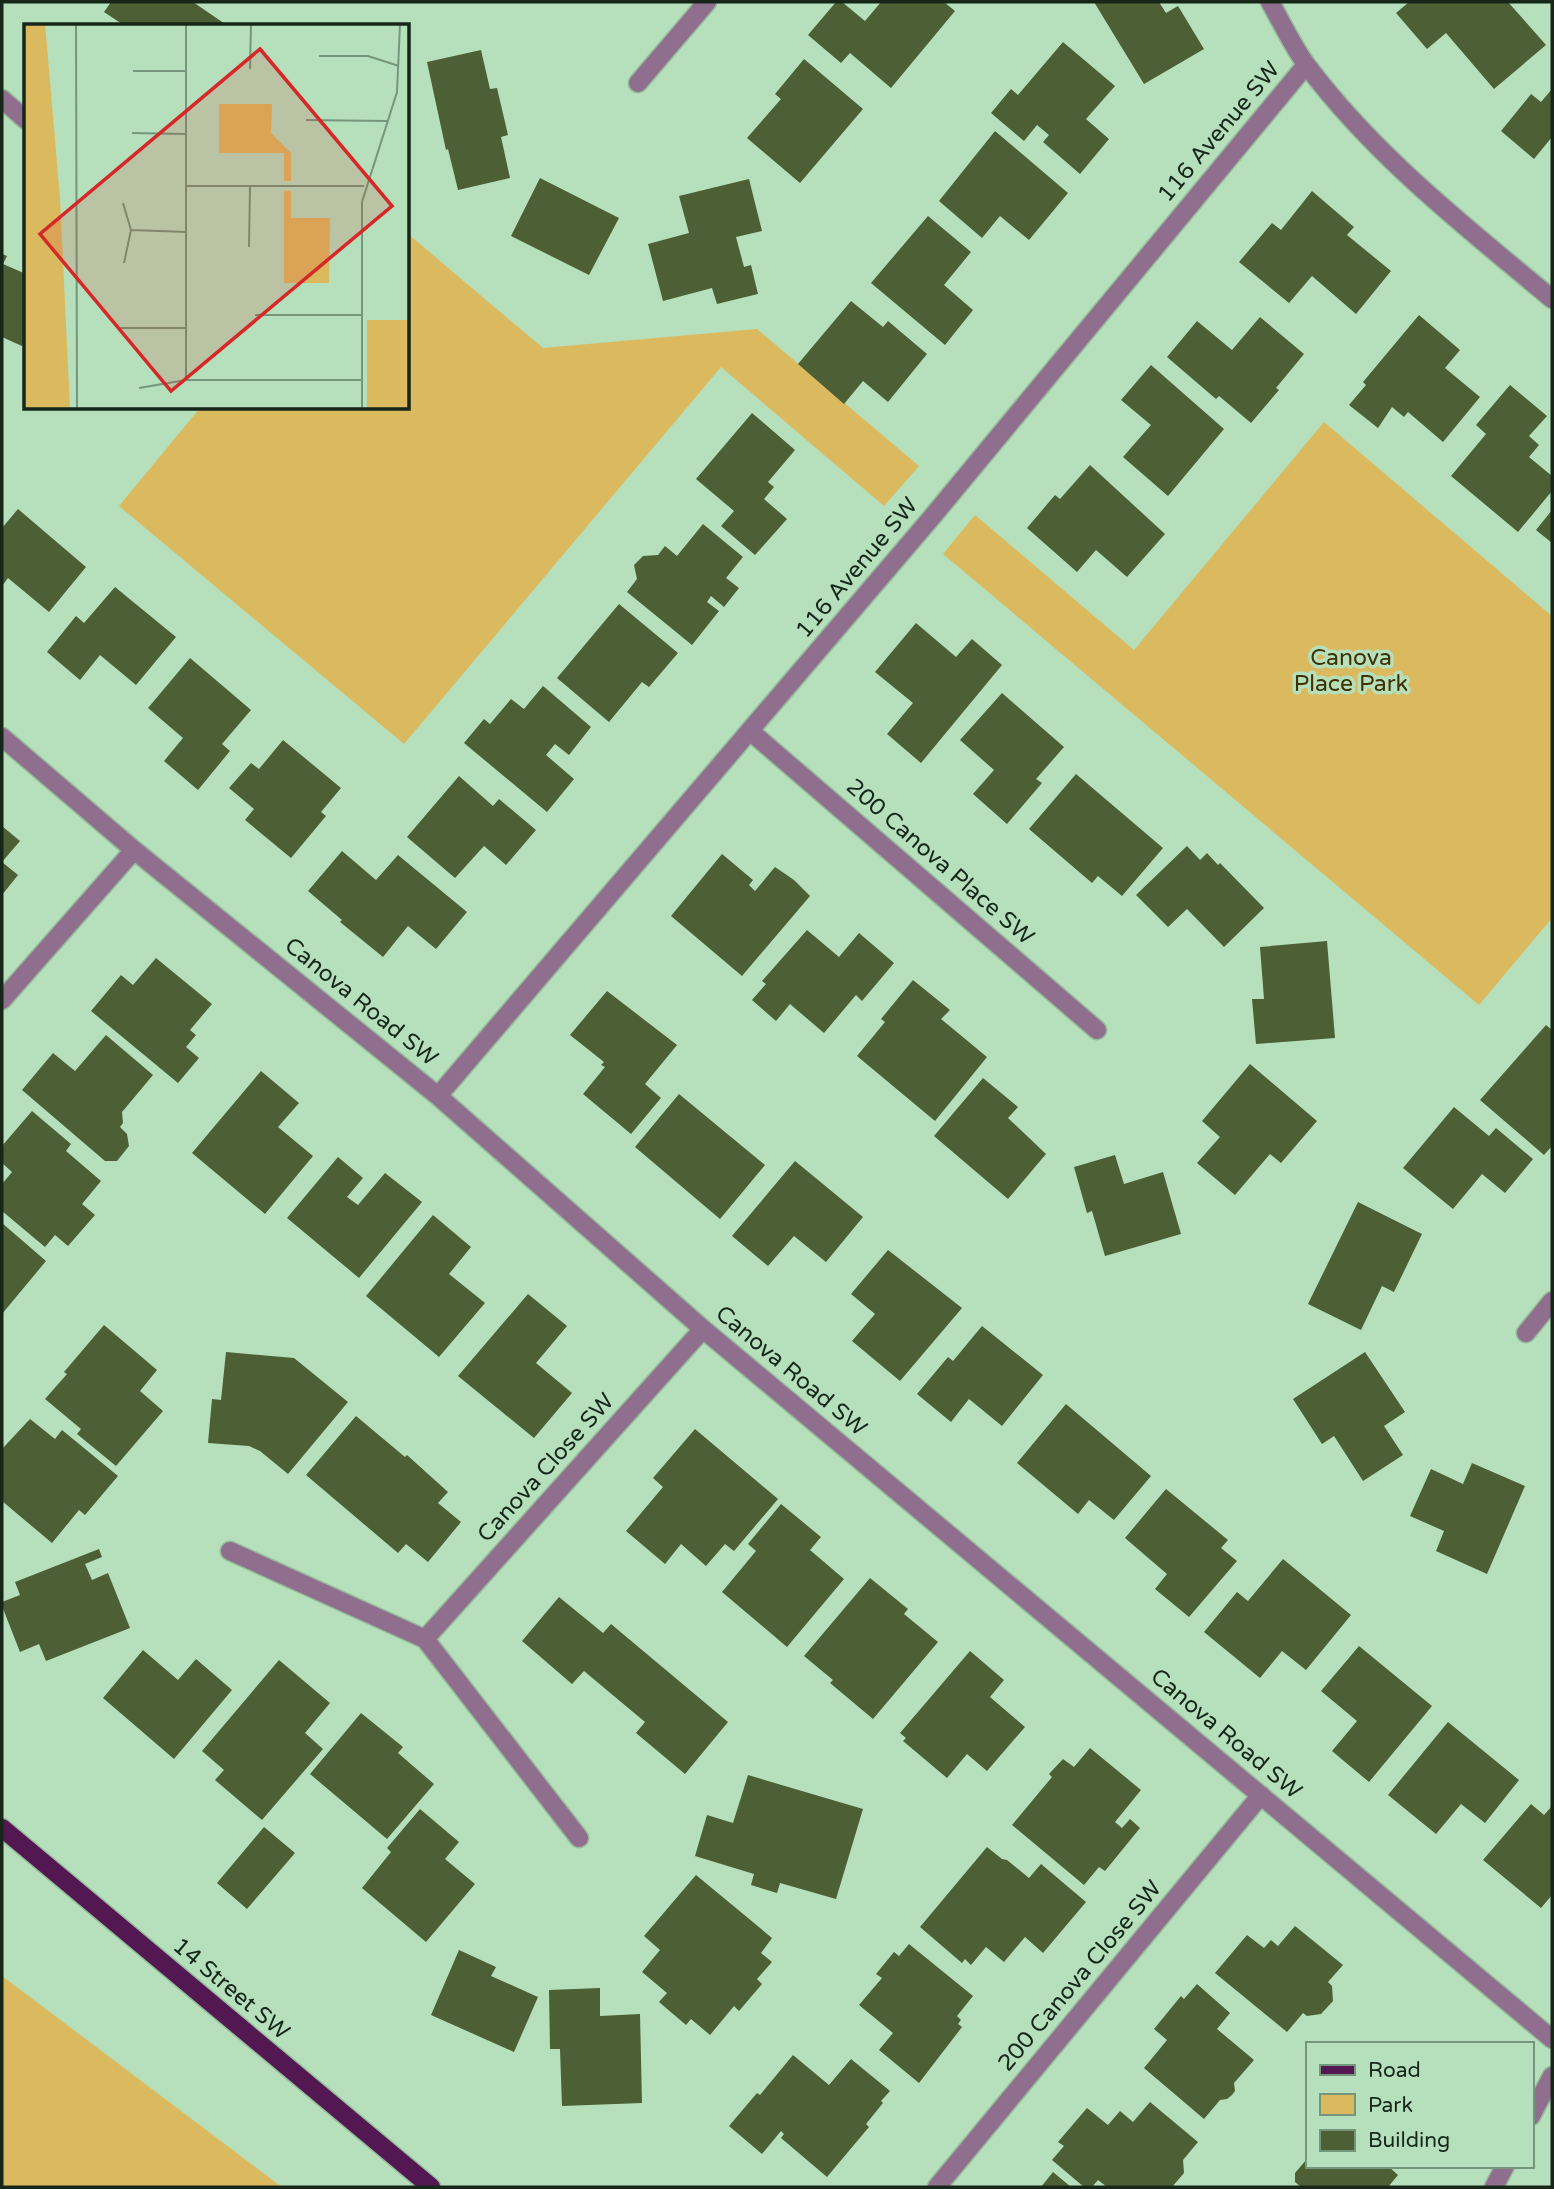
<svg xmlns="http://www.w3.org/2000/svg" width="1554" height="2189" viewBox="0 0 1554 2189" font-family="'Varela Round',sans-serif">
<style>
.green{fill:#dbb95f}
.building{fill:#4c5f35}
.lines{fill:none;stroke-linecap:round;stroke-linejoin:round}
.minor-casing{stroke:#95bb9b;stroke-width:21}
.major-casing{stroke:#95bb9b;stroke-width:21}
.minor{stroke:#906e8e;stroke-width:18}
.major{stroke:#531752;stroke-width:18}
.labels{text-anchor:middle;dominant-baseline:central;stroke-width:7;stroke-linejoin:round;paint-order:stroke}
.street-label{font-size:23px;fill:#162619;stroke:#b5e0bb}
.park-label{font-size:23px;fill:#413000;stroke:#b5e0bb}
.inset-road{fill:none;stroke:#75967a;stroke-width:2}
.view{fill:#d62828;fill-opacity:0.15;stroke:#d62828;stroke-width:3.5}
.inset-edge{fill:none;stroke:#162619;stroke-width:3.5}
</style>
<rect width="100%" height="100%" fill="#b5e0bb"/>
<path class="green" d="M408 234 543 348 757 329 919 466 884 506 721 367 404 744 119 506 200 408H408Z
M1324 422 1552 616V918L1479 1005 943 554 975 515 1134 650Z
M2 1976 282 2187H2Z"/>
<path class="building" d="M111 2H193L228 26H125L104 12Z
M836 2H842L865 21 881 2H944L955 11 891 88 850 53 841 63 808 35Z
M1094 2H1159L1166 13 1178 6 1204 49 1144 84Z
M1409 2H1508L1546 45 1494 89 1446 33 1427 49 1396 13Z
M1063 42 1115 86 1086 119 1109 139 1080 174 1043 142 1049 135 1037 125 1024 141 991 113 1011 89 1018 95Z
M481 50 490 89 497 88 508 135 501 137 510 178 458 190 448 149 446 150 427 62Z
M804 59 863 109 800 183 747 138 781 99 775 94Z
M1552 89V137L1534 159 1501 131 1531 94 1541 102Z
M995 131 1068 193 1029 240 1000 216 982 238 939 201Z
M540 178 619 218 589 275 511 236Z
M749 179 762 231 736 237 744 267 751 265 758 294 717 304 712 288 663 301 648 244 689 233 679 196Z
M1312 191 1354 227 1347 235 1391 271 1356 314 1312 276 1289 303 1239 262 1272 223 1281 230Z
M928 216 971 252 944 285 973 310 945 345 871 283Z
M2 254 7 256 3 264 26 274V336L22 346 2 337Z
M851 301 883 327 888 321 927 354 888 402 863 381 844 404 798 364Z
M1419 315 1460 350 1445 368 1480 397 1443 442 1408 412 1404 417 1392 407 1378 428 1349 405 1366 385 1363 382Z
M1260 317 1304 354 1276 388 1279 390 1251 423 1219 396 1216 399 1167 357 1197 321 1232 350Z
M1151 365 1224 429 1168 496 1123 457 1151 425 1121 400Z
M1510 385 1547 416 1529 436 1539 445 1529 457 1552 476V491L1518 532 1451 476 1486 434 1476 425Z
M752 413 795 450 768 482 774 487 764 499 787 519 755 555 721 526 734 511 696 479Z
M1090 465 1165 534 1127 577 1096 550 1077 572 1027 528 1055 495 1060 499Z
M18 509 86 567 49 612 8 578 2 586V528Z
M1552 510V543L1536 530Z
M703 524 743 557 726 578 739 588 724 607 711 596 707 602 719 611 692 645 627 592 637 579 634 565 643 556 658 555 665 546 677 556Z
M115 587 176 637 136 685 100 655 80 680 47 652 76 616 84 623Z
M619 604 678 653 649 687 642 682 609 722 557 678Z
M916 623 956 657 972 639 1002 665 921 763 887 734 913 703 875 672Z
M190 658 251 710 222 744 230 751 198 790 164 761 183 738 148 708Z
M543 686 591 727 569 755 555 744 546 755 574 779 547 812 464 743 484 719 490 724 511 699 524 709Z
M1002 693 1064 747 1036 779 1042 783 1007 824 973 794 994 770 960 740Z
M283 740 341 788 321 812 326 816 291 858 245 820 254 809 229 788 251 763 259 769Z
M1076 774 1163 848 1122 896 1098 876 1092 883 1029 829Z
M459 776 493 806 499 799 536 830 506 865 484 846 455 878 407 837Z
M2 826 20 841 2 862 18 875 2 895Z
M1187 846 1200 860 1207 853 1218 865 1220 863 1264 908 1224 947 1187 909 1168 927 1136 895Z
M342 851 376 880 398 855 467 912 436 949 408 926 383 957 340 922 342 920 308 891Z
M722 854 753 880 749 885 755 891 775 867 794 880 810 896 742 976 671 916Z
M807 930 839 957 859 933 894 963 862 1001 856 995 824 1033 790 1004 776 1021 752 1000 766 984 762 981Z
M1327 941 1335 1038 1256 1044 1252 999H1264L1260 947Z
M156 958 212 1004 190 1030 196 1035 186 1047 199 1058 178 1083 91 1011 121 975 133 985Z
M913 980 950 1010 941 1019 987 1057 935 1121 857 1056 885 1022 881 1019Z
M607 991 677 1045 645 1084 661 1098 631 1134 583 1094 605 1067 601 1065 604 1062 570 1035Z
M1546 1025 1552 1030V1146L1544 1155 1480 1100Z
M106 1035 153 1075 122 1112 123 1123 120 1127 127 1134 129 1146 117 1161H105L22 1090 53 1053 75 1071Z
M1250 1064 1317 1121 1281 1163 1270 1154 1235 1195 1197 1163 1220 1137 1202 1121Z
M261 1071 299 1103 278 1127 313 1156 265 1214 192 1153Z
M983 1078 1018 1107 1008 1118 1046 1154 1008 1199 934 1136Z
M679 1094 765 1165 720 1219 635 1147Z
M1454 1107 1489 1136 1496 1128 1533 1159 1505 1193 1482 1174 1453 1209 1403 1168Z
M32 1111 71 1144 66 1151 101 1181 82 1204 95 1215 68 1246 55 1235 45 1247 2 1211V1184L12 1172 2 1163V1146Z
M1115 1155 1124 1184 1163 1172 1181 1234 1105 1256 1092 1211 1087 1213 1074 1167Z
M338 1157 363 1178 347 1197 358 1205 385 1173 422 1202 359 1278 287 1218Z
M795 1161 863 1217 826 1262 794 1236 768 1266 732 1236Z
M1358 1202 1422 1234 1394 1292 1382 1286 1361 1330 1308 1304Z
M433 1215 471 1247 449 1274 485 1303 439 1357 366 1296Z
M2 1223 46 1261 2 1314Z
M888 1250 962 1308 900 1381 852 1341 875 1314 851 1294Z
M528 1294 567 1326 536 1363 572 1393 534 1438 458 1376Z
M104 1325 157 1370 140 1391 163 1411 116 1466 77 1434 81 1429 45 1399 67 1374 64 1372Z
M982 1326 1043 1375 1002 1426 969 1399 951 1422 917 1394 948 1357 953 1361Z
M226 1352 294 1358 348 1402 288 1474 260 1451 249 1446 208 1443 212 1399 221 1400Z
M1365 1352 1405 1412 1384 1426 1403 1455 1363 1481 1334 1436 1322 1444 1293 1399Z
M1066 1404 1151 1476 1114 1520 1089 1500 1078 1514 1017 1463Z
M356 1416 405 1457 407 1455 448 1492 438 1503 461 1522 428 1562 406 1544 398 1553 306 1475Z
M30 1419 55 1439 62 1430 118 1476 85 1515 79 1510 52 1543 2 1501V1449Z
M695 1429 778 1499 734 1551 725 1544 706 1566 681 1544 665 1564 626 1531 663 1487 653 1478Z
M1472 1463 1525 1486 1487 1574 1436 1551 1444 1531 1410 1516 1431 1469 1463 1484Z
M1166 1489 1228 1540 1221 1548 1237 1561 1189 1617 1155 1589 1167 1574 1125 1538Z
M781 1504 821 1537 810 1550 844 1579 787 1647 722 1592 756 1551 748 1544Z
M99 1549 102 1557 85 1564 92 1580 108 1573 130 1628 46 1661 39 1644 20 1652 2 1606V1602L20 1595 15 1582Z
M1283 1559 1351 1615 1306 1670 1282 1651 1260 1678 1204 1632 1237 1592 1248 1601Z
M870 1578 908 1609 904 1614 938 1642 873 1719 830 1683 833 1680 804 1656Z
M559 1597 603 1633 611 1624 728 1722 685 1774 636 1733 645 1722 584 1671 572 1684 522 1641Z
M1359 1646 1432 1706 1369 1782 1332 1751 1357 1721 1321 1691Z
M143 1650 178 1680 196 1659 232 1690 174 1759 103 1698Z
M970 1651 1004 1680 990 1697 1025 1727 987 1771 967 1754 947 1778 903 1741 906 1738 900 1733Z
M279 1660 330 1703 305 1733 323 1749 262 1820 215 1780 224 1770 202 1751Z
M361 1713 403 1747 398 1753 434 1784 387 1839 310 1774Z
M1448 1722 1519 1780 1485 1823 1461 1804 1436 1834 1388 1795Z
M1090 1748 1141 1790 1115 1822 1122 1828 1130 1819 1140 1828 1105 1871 1099 1867 1084 1885 1012 1825 1052 1777 1049 1774 1063 1759 1074 1767Z
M748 1775 863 1809 836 1899 780 1883 777 1893 751 1885 754 1874 695 1856 707 1815 733 1823Z
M1531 1804 1544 1815 1552 1806V1895L1541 1908 1483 1860Z
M420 1809 459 1842 445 1859 475 1884 426 1942 362 1888 391 1852 387 1848Z
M264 1827 295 1853 247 1909 217 1883Z
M987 1847 1002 1859 1007 1860 1029 1878 1041 1864 1086 1902 1043 1953 1025 1937 1004 1962 986 1947 971 1965 965 1959 962 1963 920 1927Z
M696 1875 772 1938 761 1953 772 1962 757 1979 762 1984 739 2011 734 2006 710 2035 691 2019 686 2025 659 2002 667 1993 642 1972 660 1950 644 1936Z
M1295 1926 1343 1965 1328 1982 1332 1986 1333 2001 1321 2014 1307 2016 1303 2013 1287 2032 1215 1973 1247 1935 1264 1948 1271 1940 1278 1946Z
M909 1944 973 1996 957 2016 961 2020 958 2024 962 2027 919 2083 879 2050 893 2033 859 2005 882 1978 876 1974 894 1952 899 1956Z
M459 1950 496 1967 491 1976 538 1997 514 2052 431 2015Z
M1197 1984 1230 2013 1217 2029 1254 2060 1234 2083 1235 2091 1232 2095 1227 2099 1220 2100 1204 2119 1144 2068 1167 2040 1154 2029 1181 1996 1184 1999Z
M600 1988V2016L640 2014 642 2103 562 2106 560 2049H550L549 1990Z
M793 2055 829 2085 851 2059 890 2091 881 2101 883 2103 866 2124 869 2127 827 2177 781 2138 784 2134 781 2131 762 2154 729 2126 757 2093 760 2095Z
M1150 2102 1198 2142 1183 2160 1184 2173 1172 2187H1107L1098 2180 1092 2187H1084L1052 2160 1064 2146 1058 2142 1087 2108 1108 2125 1120 2111 1133 2122Z
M1307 2159V2166H1388L1398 2175 1388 2187H1301L1295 2182V2173Z
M1053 2172 1071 2187H1041Z"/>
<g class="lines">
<g class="minor-casing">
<path id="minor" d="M1270 2C1282 23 1293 47 1308 67 1376 157 1466 227 1552 299
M638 83 707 2
M2 99 26 120
M750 731 1097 1030
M2 737 134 850 438 1096 703 1329 1552 2039
M2 1000 134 850
M438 1096 932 517 1306 65
M1526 1333 1552 1301
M230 1551 425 1639 579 1838
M425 1639 703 1329
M1531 2116 1552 2076
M937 2187 1261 1795
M1494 2187 1505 2166"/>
</g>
<g class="major-casing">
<path id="major" d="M2 1828 431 2187"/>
</g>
<use href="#minor" class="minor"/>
<use href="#major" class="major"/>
</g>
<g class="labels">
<g class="street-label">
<text transform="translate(1219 132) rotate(-50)">116 Avenue SW</text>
<text transform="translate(857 568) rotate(-50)">116 Avenue SW</text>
<text transform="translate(940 862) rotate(41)">200 Canova Place SW</text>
<text transform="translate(361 1002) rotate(39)">Canova Road SW</text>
<text transform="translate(791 1371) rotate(40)">Canova Road SW</text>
<text transform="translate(546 1468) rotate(-48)">Canova Close SW</text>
<text transform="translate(1226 1734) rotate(40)">Canova Road SW</text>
<text transform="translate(1080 1976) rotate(-50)">200 Canova Close SW</text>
<text transform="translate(231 1989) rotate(40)">14 Street SW</text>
</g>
<g class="park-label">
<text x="1351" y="658">Canova<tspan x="1351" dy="26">Place Park</tspan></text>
</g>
</g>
<g transform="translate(24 24)">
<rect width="385" height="385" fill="#b5e0bb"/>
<path d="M0 0H21L36 174 46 385H0ZM195 80H248L247 109 267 129V157H260V129H195ZM260 167H267V194H306L305 259H260ZM343 296H385V385H343Z" fill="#dbb95f"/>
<path class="inset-road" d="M52 0 53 385M162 0V356H337M295 32H344L375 42M226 45 227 0M109 47H162M282 96 363 97M108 109 162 110M163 162H340M99 179 107 206 100 239M107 206 162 208M225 223 226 162M231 291H337M94 304H162M115 364 162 356M338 385V178L373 68 376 0"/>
<path class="view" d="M236 25 368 182 147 367 16 210Z"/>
<rect width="385" height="385" class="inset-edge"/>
</g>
<rect width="1554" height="2189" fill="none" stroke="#162619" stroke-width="7"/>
<rect x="1306" y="2042" width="228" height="126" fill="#b5e0bb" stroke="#75967a" stroke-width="2"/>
<rect x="1320" y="2065" width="35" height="10" fill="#531752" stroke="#75967a" stroke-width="2"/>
<text x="1368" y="2077" font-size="21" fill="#162619">Road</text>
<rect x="1320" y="2094" width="35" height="21" fill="#dbb95f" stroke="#75967a" stroke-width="2"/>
<text x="1368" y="2112" font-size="21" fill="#162619">Park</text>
<rect x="1320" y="2130" width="35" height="21" fill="#4c5f35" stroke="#75967a" stroke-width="2"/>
<text x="1368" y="2147" font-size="21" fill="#162619">Building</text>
</svg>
